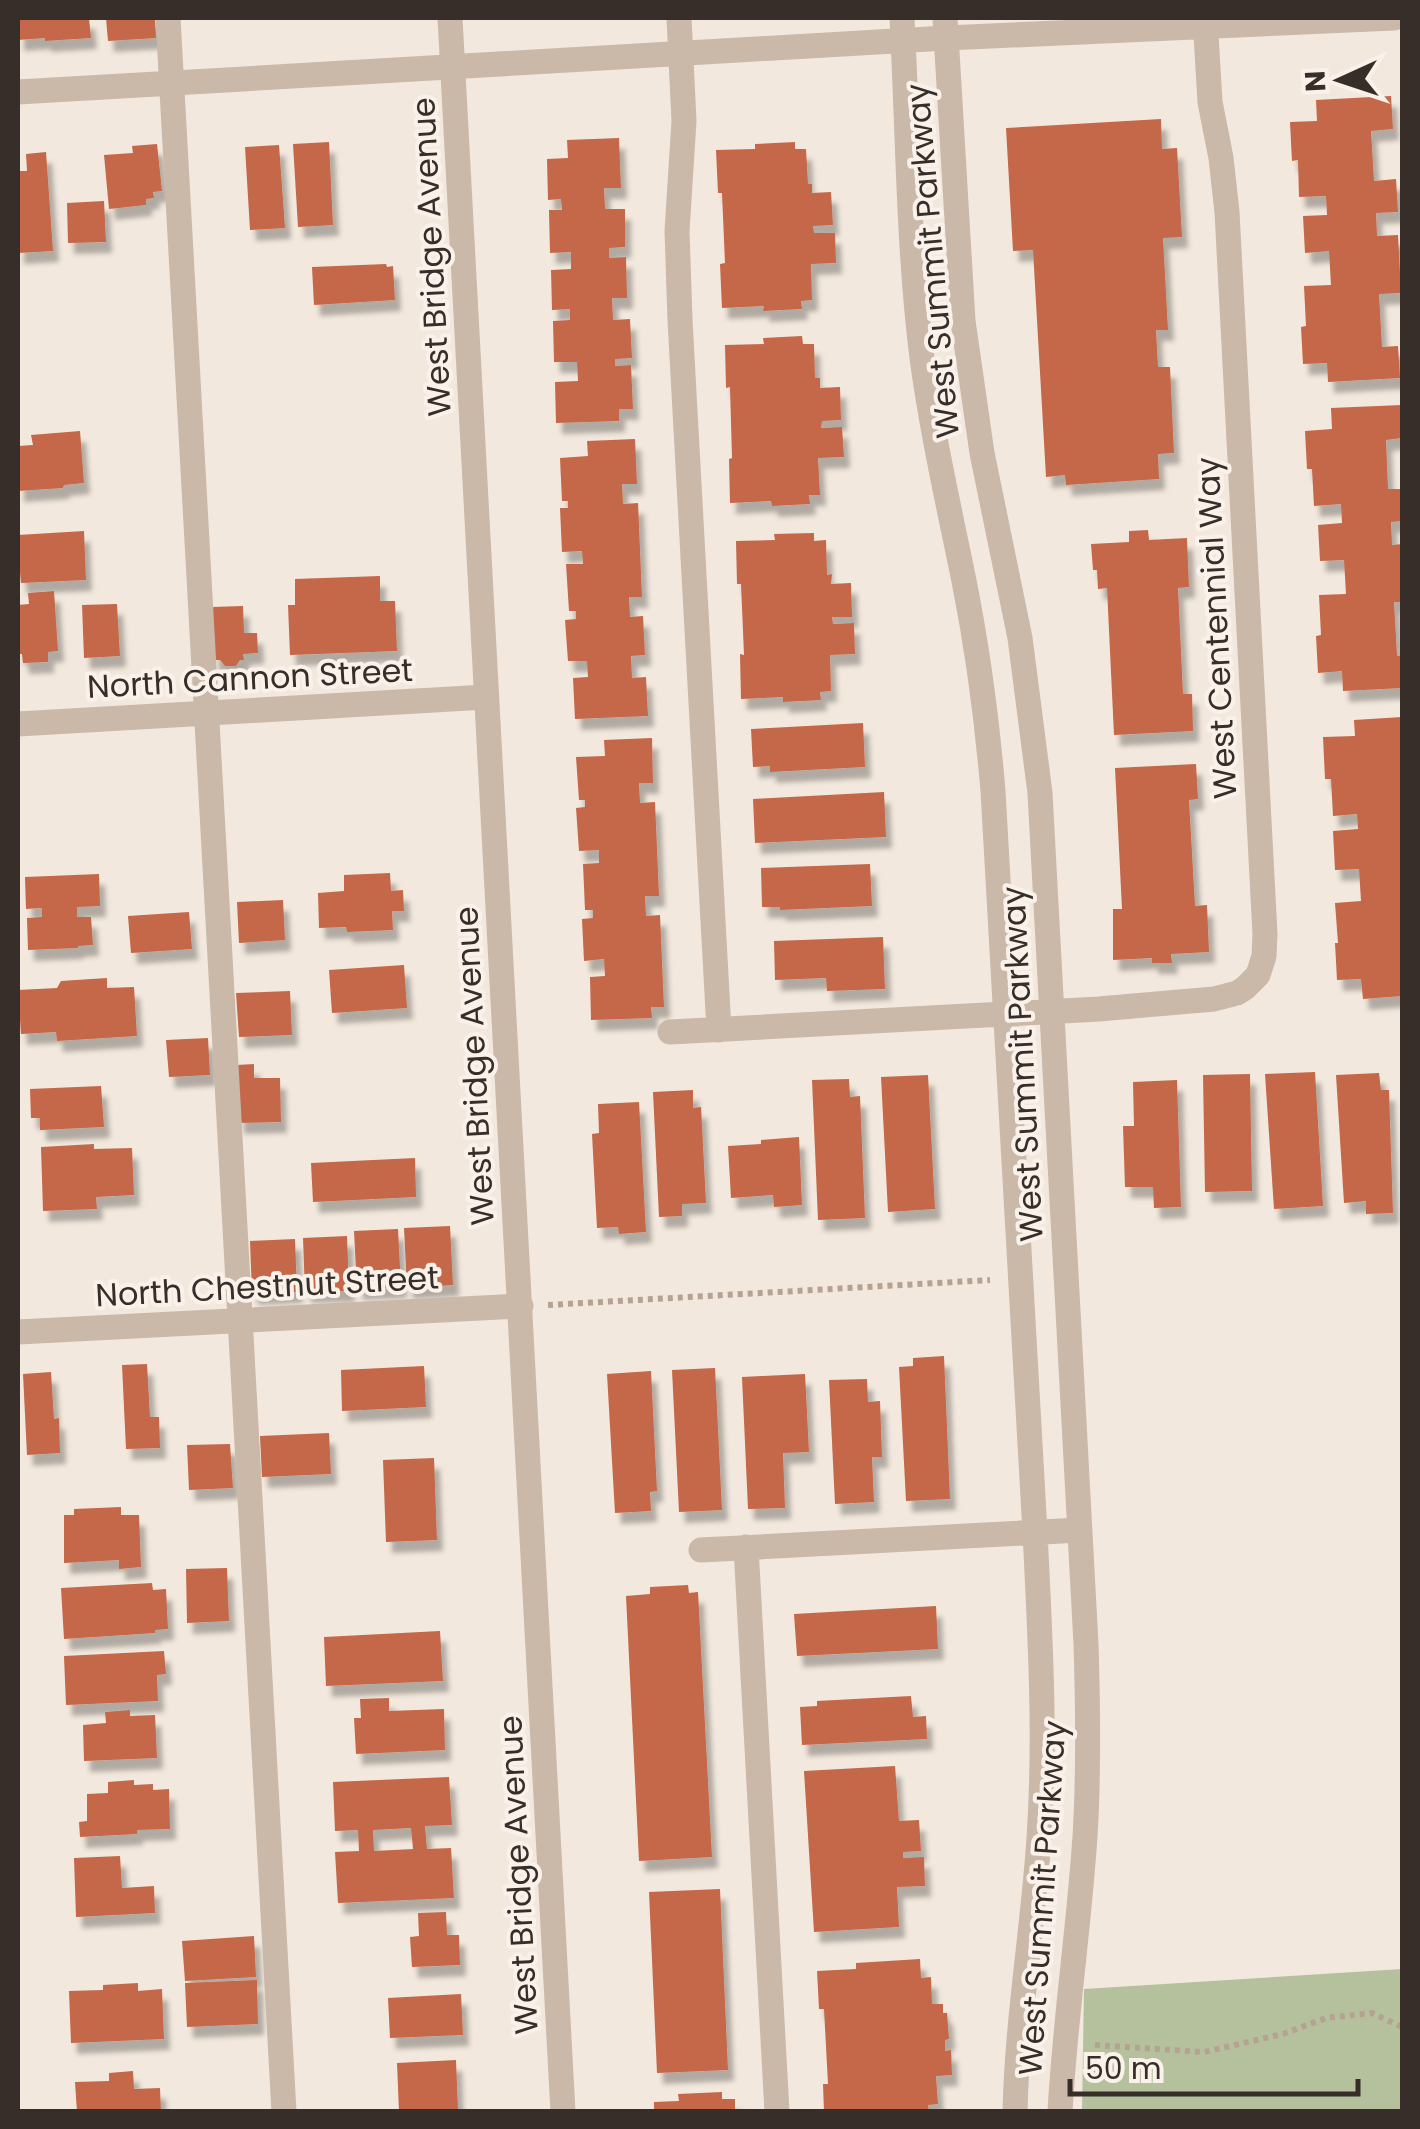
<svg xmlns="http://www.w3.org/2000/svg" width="1420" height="2129" viewBox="0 0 1420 2129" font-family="Poppins,sans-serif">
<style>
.green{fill:#b5c19d}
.building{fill:#c46749;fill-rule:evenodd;filter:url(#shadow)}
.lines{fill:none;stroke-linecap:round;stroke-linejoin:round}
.path{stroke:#b6a293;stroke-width:6;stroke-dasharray:5 5;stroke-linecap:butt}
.minor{stroke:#cab8a9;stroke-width:25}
.labels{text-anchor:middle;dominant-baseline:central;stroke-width:8;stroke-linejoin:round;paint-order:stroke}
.street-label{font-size:32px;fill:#382e29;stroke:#faf2ea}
</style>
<defs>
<filter id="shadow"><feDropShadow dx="6" dy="11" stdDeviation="2.5" flood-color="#0004"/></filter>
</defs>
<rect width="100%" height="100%" fill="#f2e8dd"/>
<path class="green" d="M1402 1969V2111H1082L1084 1989Z"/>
<path class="building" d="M18 18H89L91 38 45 41V38L18 40Z
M106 18H155L156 38 108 41Z
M1391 96 1393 129 1371 131 1374 181 1396 179 1398 212 1376 213 1377 236 1398 235 1401 293 1379 294 1382 347 1398 346 1400 378 1328 382 1327 363 1303 364 1301 327 1306 326 1304 286 1331 285 1329 251 1305 253 1303 216 1327 215 1326 196 1299 197 1298 160 1292 161 1290 122 1317 121 1316 100Z
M1161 119 1162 149 1177 148 1182 237 1163 238 1168 330H1156L1158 367H1170L1174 453 1158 454 1159 479 1066 485 1065 475 1046 477 1033 250 1013 251 1006 128Z
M619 138 621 188H604L605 209H625V247L609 248V258L626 257 627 298H612L613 320 630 319 632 358 615 359V366L631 365 633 409H619V421L556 423 555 382 578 381 577 362H554L553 321 570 320V309L552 310 551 270 571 269V252L550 253 549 210H562L561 199 548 200 547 159 568 158 567 140Z
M329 142 333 225 298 227 293 144Z
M795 142V149H806L808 184H812V193L831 192 833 225 813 226 814 233H835L836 263 811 264 812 300 801 301 802 309 763 311 764 306 722 308 720 264 725 263 722 193H718L716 150 755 149V144Z
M157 144 162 191 153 192 154 198 146 199V205L109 209 104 155 133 153 132 146Z
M279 145 285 228 250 230 245 147Z
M46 152 53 251 18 253V171H27L26 154Z
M104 201 106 242 68 243 67 203Z
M386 264 387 267 393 266 395 300 314 305 312 267Z
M802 336 803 344H814L815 378H820V388L840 387 841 420 822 421 821 428 842 427 844 457 818 458 820 495H809L810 504 772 506 771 501 730 503 729 459 732 458 730 387 726 388 725 345 764 344 763 338Z
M1402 405V438L1386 440 1388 489H1402V521L1391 522 1392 545 1402 544V602H1394L1397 656H1402V688L1343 691 1342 671 1318 673 1316 636 1321 635 1319 595 1346 594 1344 560 1320 561 1318 525 1342 523 1341 504 1314 506 1312 469H1307L1305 431 1332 429 1331 408Z
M80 431 84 483 64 485 63 488 18 491V446L33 445 31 435Z
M635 439 637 484H622L623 504 638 503 642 597H629L630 617 643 616 645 655 631 656 632 678 646 677 648 716 575 719 573 678 588 677 587 661H568L565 620 576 619V611H569L566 564H583L582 551 562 552 560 508H568V501H562L560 458 588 456 587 441Z
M1148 530 1149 540 1187 538 1189 587 1178 588 1183 694H1192L1193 731 1114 735 1107 588 1098 589 1097 570H1093L1091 544 1129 542V531Z
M84 531 86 580 21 583 20 572H18V535Z
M814 533V541L826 540 827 575 832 574 831 584 851 583 852 617H832L833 624 854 623 855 654 830 655 831 691 820 692 821 700 783 702V697L741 699 740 654 744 655 741 584H737L736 541 775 540 774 534Z
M380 576V601H395L397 651 290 655 288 605H295V579Z
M54 591 58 651 48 652V662L23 663 22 654H18V605L29 604 28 593Z
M117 604 120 656 84 658 82 605Z
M243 606 244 633H257L258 653 243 654 244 660H240L236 666H225L220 660H213L212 607Z
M1402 717V996L1363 999 1361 979 1337 980 1335 943H1338L1335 903 1361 901 1359 869 1335 870 1333 831 1358 829 1357 814 1333 816 1331 779H1325L1323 737 1355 736 1354 720Z
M863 723 865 767 770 772V766L753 767 751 729Z
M652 738 653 783H639L640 803 655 802 659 896H645L646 916 660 915 664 1007H651L652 1018 591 1020 590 977 605 976 604 959 584 961 582 919 593 918V910H585L583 864 599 863V850L579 851 576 808 585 807V800H579L576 757 605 756 604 740Z
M1196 764 1198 799 1189 800 1195 906 1207 905 1209 952 1171 954 1172 963H1152V958L1113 960V909H1122L1115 768Z
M884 792 886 837 755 843 753 799Z
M870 864 872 906 780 910V907H762L761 868Z
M390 873 391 891 403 890 404 911H392L393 930 347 932 346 927 319 928 318 893 344 891V875Z
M99 874 100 906 77 907V917H91L93 945 78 946V948L28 950 27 918 42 917V908L26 909 25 877Z
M283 900 285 940 239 943 237 902Z
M189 912 192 949 131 953 128 916Z
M883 937 885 989 827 991 826 978 775 980 774 941Z
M404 965 407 1008 332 1013 329 970Z
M107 978V988L134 987 137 1036 57 1041 56 1032 21 1034 18 990 57 988 61 981Z
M290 991 292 1035 239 1037 236 993Z
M208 1038 210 1075 169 1077 166 1040Z
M254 1064V1078H280L281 1122 238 1123 237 1065Z
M1315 1072 1323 1206 1274 1209 1265 1074Z
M1379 1073 1381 1090H1389L1393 1213 1366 1214V1201L1344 1203 1336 1075Z
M1250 1074 1252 1191 1205 1192 1203 1075Z
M928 1075 935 1209 888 1212 881 1077Z
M849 1079 850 1097 860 1096 865 1218 818 1220 812 1080Z
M1177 1080 1181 1207 1154 1208 1153 1187H1125L1123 1126H1134L1133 1082Z
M101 1086 104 1127 40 1130V1118H31L30 1089Z
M693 1090V1108L701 1107 706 1203 682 1204V1216L659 1217 653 1092Z
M639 1102 646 1232 619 1234 618 1227 597 1228 592 1134 599 1133 598 1104Z
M799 1137 802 1205 774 1207 773 1195 731 1198 728 1146 761 1144V1140Z
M94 1144V1149L132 1148 134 1195 96 1197 97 1209 43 1211 41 1147Z
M415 1158 416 1197 313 1202 311 1163Z
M450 1226 453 1285 407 1288 404 1228Z
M398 1229 401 1287 357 1289 354 1231Z
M347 1236 349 1291 305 1292 303 1238Z
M295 1239 297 1292 252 1294 250 1241Z
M944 1356 950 1499 906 1501 899 1367 913 1366V1358Z
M147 1364 150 1417H159L160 1448 126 1449 122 1365Z
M424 1366 426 1407 342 1411 341 1370Z
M715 1368 722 1510 679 1512 672 1370Z
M651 1371 657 1491 650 1492 651 1511 615 1513 607 1374Z
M51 1372 54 1419 59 1418 60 1453 27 1455 23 1374Z
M805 1374 809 1452 783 1453 785 1508 748 1509 742 1377Z
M867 1379 868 1402 880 1401 882 1457H872L874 1502 835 1504 829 1380Z
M329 1433 331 1474 262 1477 260 1436Z
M230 1444 233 1488 189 1490 187 1445Z
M434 1458 437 1540 386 1542 383 1460Z
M121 1507V1515H139L141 1567 119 1569V1560L64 1563V1515H74V1509Z
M227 1568 229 1621 187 1623 186 1569Z
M152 1583 153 1590 166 1589 168 1629 155 1630V1633L64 1639 61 1588Z
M688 1585 689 1593 698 1592 712 1857 639 1861 626 1596 650 1594V1587Z
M936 1606 938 1649 797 1656 794 1614Z
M440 1631 443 1681 326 1686 324 1637Z
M164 1651 166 1674 157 1675 158 1701 66 1705 64 1656Z
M911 1696 913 1717 926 1716 927 1739 802 1745 800 1707 817 1706V1701Z
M389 1698V1711L444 1709 445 1750 356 1754 354 1718H361L360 1699Z
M130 1710V1716L155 1715 157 1758 84 1761 83 1725 106 1723 105 1712Z
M895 1766 899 1821 919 1820 921 1851 903 1852V1858L924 1857 925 1886 897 1887 899 1927 814 1932 804 1771Z
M449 1777 452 1825 425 1826 427 1849 451 1848 454 1898 338 1903 335 1852 359 1851 358 1830 335 1831 333 1782ZM411 1828 413 1849 374 1851 373 1830Z
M134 1780V1785L153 1784V1790L169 1789 170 1829 137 1830V1834L80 1837 79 1822 87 1821V1794L108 1793V1782Z
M120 1856 122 1888 154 1886 155 1913 76 1917 74 1858Z
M720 1889 728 2070 657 2073 649 1892Z
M446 1912 447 1935H459L460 1965 412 1967 410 1937 419 1936 418 1913Z
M254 1936 256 1977 185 1981 182 1941Z
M920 1959 921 1978 931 1977 932 2004H943V2013H947L949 2039 945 2040V2051L951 2050 952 2075 936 2076 938 2104 928 2105 929 2112H824L823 2084H828L824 2009H819L817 1971 856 1969V1963Z
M257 1980 258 2024 187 2027 185 1983Z
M138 1983V1991L162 1989 164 2039 71 2043 69 1991 103 1990V1985Z
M461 1994 463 2035 390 2038 388 1998Z
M456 2060 458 2110 399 2112 397 2063Z
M133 2071 134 2089 160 2088 161 2112H77L75 2082 109 2081V2073Z
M722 2092V2099H735V2112H654V2102L679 2101 678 2094Z"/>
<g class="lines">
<path class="path" d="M548 1305 990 1280
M1095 2045 1204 2052 1283 2034 1326 2018 1372 2013 1402 2027"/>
<path class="minor" d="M168 18 284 2112
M450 18 563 2112
M679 18 684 121 677 231 680 320 719 1030
M902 18C908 130 908 246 922 358 932 433 949 507 964 581 978 651 987 720 993 791L1035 1532C1040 1634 1046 1736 1039 1838 1033 1929 1017 2020 1015 2112
M945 18 963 321 982 453 1020 638 1040 793 1086 1644C1088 1708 1089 1772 1085 1836 1079 1928 1065 2019 1060 2112
M18 92 946 38 1394 18
M18 724 486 697
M670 1032 1099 1009 1214 999 1237 993 1245 988 1258 975 1264 956 1265 934 1227 212 1221 158 1210 102 1205 18
M18 1332 521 1306
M746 1547 777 2112
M701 1550 1080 1530"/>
</g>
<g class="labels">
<g class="street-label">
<text transform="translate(431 257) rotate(-93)">West Bridge Avenue</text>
<text transform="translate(932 261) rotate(-95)">West Summit Parkway</text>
<text transform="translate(1216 628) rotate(-93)">West Centennial Way</text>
<text transform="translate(250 678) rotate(-3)">North Cannon Street</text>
<text transform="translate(1022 1064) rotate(-93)">West Summit Parkway</text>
<text transform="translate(474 1066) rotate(-93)">West Bridge Avenue</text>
<text transform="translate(267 1286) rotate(-3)">North Chestnut Street</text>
<text transform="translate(518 1875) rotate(-93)">West Bridge Avenue</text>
<text transform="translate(1042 1898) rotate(-86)">West Summit Parkway</text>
</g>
</g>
<rect width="1420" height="2129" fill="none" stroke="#382e29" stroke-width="40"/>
<g transform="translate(1340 80) rotate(267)" stroke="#faf2ea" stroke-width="8" paint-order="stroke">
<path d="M0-8L18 38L0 25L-18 38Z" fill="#382e29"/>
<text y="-15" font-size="28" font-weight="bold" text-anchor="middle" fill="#382e29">N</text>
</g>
<path d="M1070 2079v15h288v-15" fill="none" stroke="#382e29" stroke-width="5"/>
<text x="1085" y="2079" font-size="30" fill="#382e29" stroke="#faf2ea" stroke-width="8" paint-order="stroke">50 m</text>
</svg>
